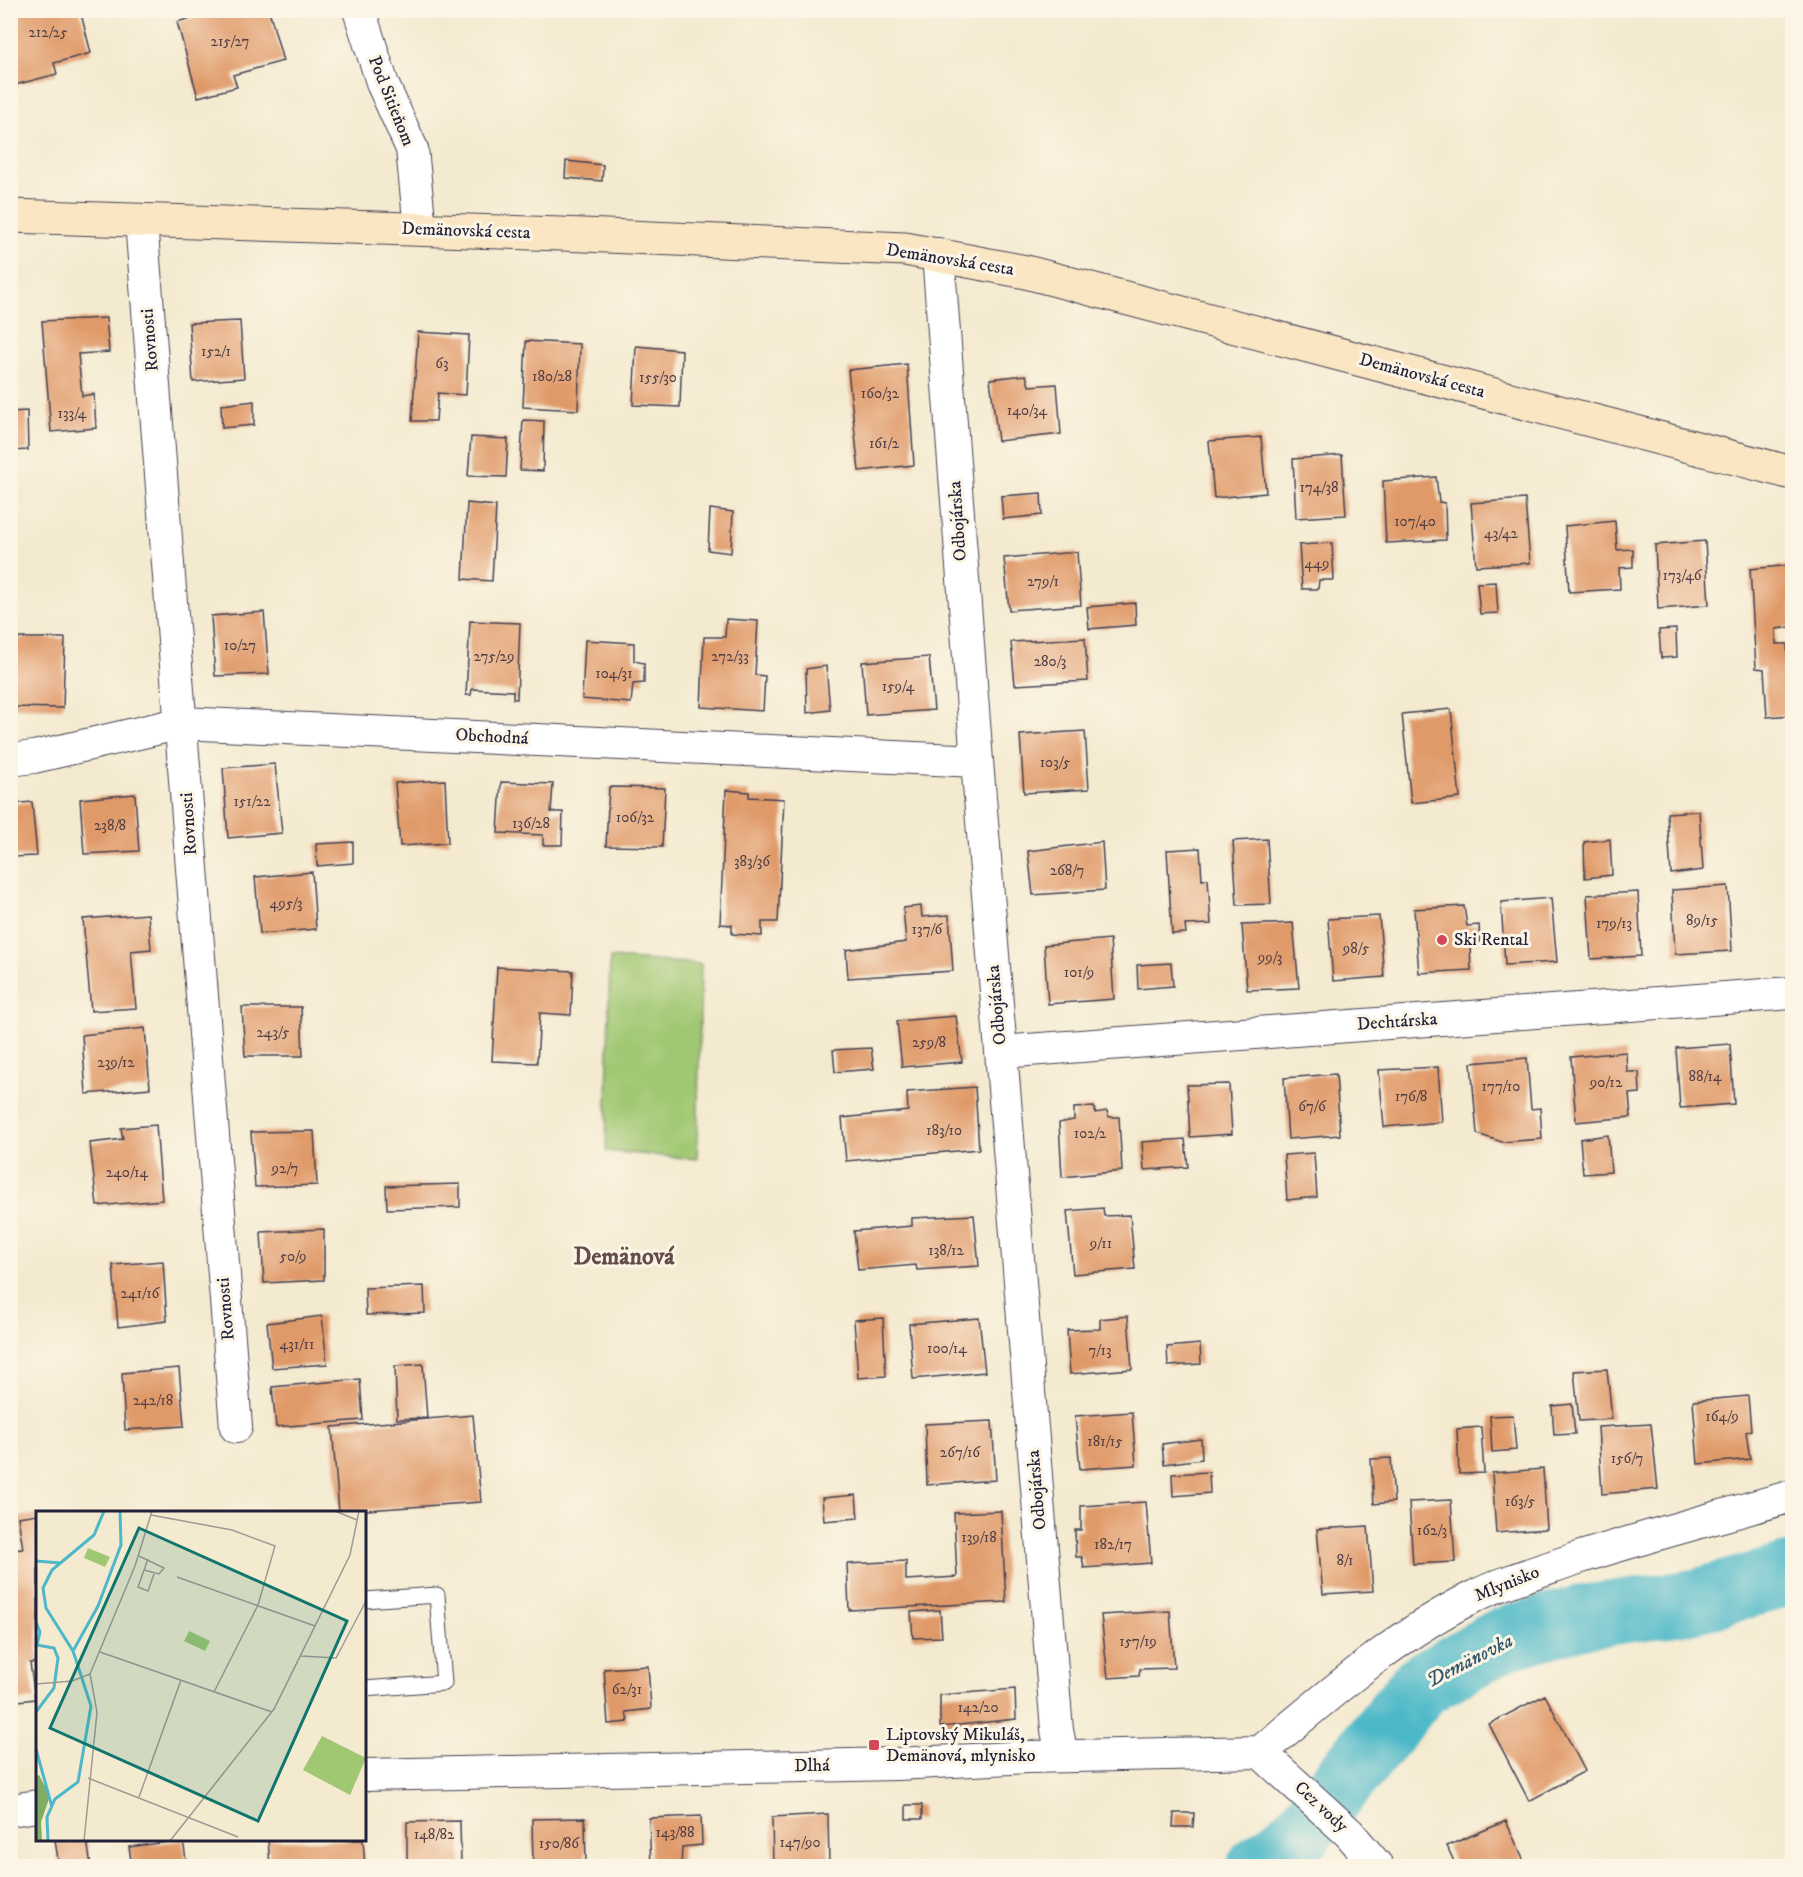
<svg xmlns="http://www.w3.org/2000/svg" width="1803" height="1877" viewBox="0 0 1803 1877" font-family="'IM FELL DW Pica',serif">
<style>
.garden{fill:#a0c772;stroke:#617456;stroke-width:1.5}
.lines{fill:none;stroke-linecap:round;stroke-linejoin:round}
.river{stroke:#4cb8c8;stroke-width:64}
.building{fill:#e09a69}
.lane-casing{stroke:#424051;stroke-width:17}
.street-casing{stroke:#424051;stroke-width:34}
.secondary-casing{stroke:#424051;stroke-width:35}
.lane{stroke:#fff;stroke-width:15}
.street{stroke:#fff;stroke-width:32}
.secondary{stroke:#fbe6c4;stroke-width:33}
.poi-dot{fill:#d1495b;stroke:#fcf5e5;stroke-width:2}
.labels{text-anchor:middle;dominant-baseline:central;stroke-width:6;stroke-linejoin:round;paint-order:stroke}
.number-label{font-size:15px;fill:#524046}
.street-label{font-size:18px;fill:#22223b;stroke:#fcf5e5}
.poi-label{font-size:18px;fill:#22223b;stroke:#fcf5e5;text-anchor:start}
.water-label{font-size:20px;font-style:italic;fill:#31566c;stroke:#fcf5e5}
.district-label{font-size:24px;font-weight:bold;fill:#644c4b;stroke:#fcf5e5}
.inset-river{fill:none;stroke:#4cb8c8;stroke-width:3}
.inset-road{fill:none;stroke:#a09a94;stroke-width:1.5}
.view{fill:#0f766e;fill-opacity:0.15;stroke:#0f766e;stroke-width:3}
.inset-edge{fill:none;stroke:#22223b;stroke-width:3}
</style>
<rect width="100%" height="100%" fill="#fcf5e5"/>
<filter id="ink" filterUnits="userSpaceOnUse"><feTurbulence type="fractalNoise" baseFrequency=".0167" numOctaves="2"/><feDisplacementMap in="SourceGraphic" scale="12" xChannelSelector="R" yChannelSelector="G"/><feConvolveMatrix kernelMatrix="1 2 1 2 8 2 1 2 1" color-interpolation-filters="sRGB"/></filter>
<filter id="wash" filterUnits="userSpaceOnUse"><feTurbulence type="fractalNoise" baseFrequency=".008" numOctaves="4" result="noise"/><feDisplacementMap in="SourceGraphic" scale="24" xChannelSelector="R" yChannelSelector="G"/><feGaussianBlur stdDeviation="1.35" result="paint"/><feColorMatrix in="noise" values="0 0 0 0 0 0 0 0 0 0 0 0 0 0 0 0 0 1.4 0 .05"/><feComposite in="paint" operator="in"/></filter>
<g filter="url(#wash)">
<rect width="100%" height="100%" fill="#f4ead0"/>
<path class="garden" d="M610 958 701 964 697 1159 606 1151Z"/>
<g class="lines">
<path class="river" d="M1259 1866 1299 1836 1420 1686 1501 1640 1577 1618 1695 1601 1792 1574"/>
</g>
<g id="blocks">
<path class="building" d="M10 10H80L91 53 54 63 57 74 11 86Z
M218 10H269L283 61 233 75 237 87 198 97 177 22Z
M566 161 603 165 602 181 565 178Z
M106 318 109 352 78 354 82 396 94 394 96 428 51 432 42 321Z
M240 321 244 378 193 382 189 323Z
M418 332 469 335 466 395 438 393 436 421H412Z
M526 341 580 344 578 410 523 407Z
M636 346 682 350 680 407 633 405Z
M907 364 914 465 859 471 848 370Z
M1026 375 1029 386 1057 384 1061 434 998 441 990 379Z
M254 401V425L222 428 221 405Z
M27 411 28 450 10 451V412Z
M523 420 544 421 543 471 520 470Z
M471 437 508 439 506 477 468 476Z
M1261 437 1266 493 1214 498 1209 441Z
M1342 455 1346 515 1296 518 1293 459Z
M1436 477 1439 502 1445 503 1446 540 1386 543 1383 481Z
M1041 493 1042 515 1003 519 1001 496Z
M1525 499 1530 563 1476 566 1471 503Z
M467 503 496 506 492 581 463 579Z
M710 509 733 512 731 553 708 550Z
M1615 521 1617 550 1633 549V567L1619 568 1620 589 1569 592 1565 526Z
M1705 541 1709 605 1658 609 1655 545Z
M1332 543 1334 580H1319L1318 589H1302L1299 545Z
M1077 552 1081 605 1009 610 1004 558Z
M1792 565V627L1776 629V644H1787L1788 666H1792V715L1767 717 1764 669 1756 668 1750 569Z
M1496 582 1498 613 1480 614 1477 583Z
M1135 603 1136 625 1089 629 1087 607Z
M264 612 269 674 215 676 211 616Z
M726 619 758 621 755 675 765 676 763 711 701 707 704 637H725Z
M470 621 520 623 517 699H513V691L472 689 471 695H466Z
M1676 629 1677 657 1661 658 1659 630Z
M10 638H65L63 708 10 707Z
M1085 638 1088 681 1015 685 1011 642Z
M585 640 634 643V661L644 663V683L633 684 631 703 582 699Z
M929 657 934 710 866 715 862 662Z
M826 666 830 710 807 713 806 669Z
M1451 709 1460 798 1411 803 1402 714Z
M1085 731 1089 789 1024 793 1020 735Z
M275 764 282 833 228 838 223 768Z
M445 780 448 843 400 846 395 783Z
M501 782 553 784 551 812H563L562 845H543V835L498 833Z
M609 787 665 788 662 847 606 846Z
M726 790 749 792V797L784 799 778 922H762V936L732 934V925L720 924Z
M135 794 139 851 84 854 80 799Z
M32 802 37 856 10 857V804Z
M1699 811 1703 870 1671 874 1667 813Z
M1267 839 1271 904 1237 905 1233 841Z
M1610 839 1612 875 1585 878 1584 842Z
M353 842V863L317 866 316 844Z
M1102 842 1105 890 1033 895 1028 851Z
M1200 848 1202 880 1208 879 1211 924 1185 925 1186 933 1172 934 1167 850Z
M312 872 316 929 260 934 255 877Z
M1728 886 1732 951 1675 954 1672 890Z
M1638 892 1641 956 1591 959 1587 895Z
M1551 898 1557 962 1505 965 1501 902Z
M921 906 922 917 949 915 953 971 848 978 846 950 906 942 903 908Z
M1464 906 1467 926 1479 925 1480 942 1470 944 1471 970 1419 973 1414 909Z
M148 914 151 949 131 951 136 1008 91 1011 83 919Z
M1379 916 1384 977 1333 981 1328 919Z
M1293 923 1299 988 1247 990 1242 925Z
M1110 939 1114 999 1048 1004 1044 945Z
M1171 963 1173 986 1138 989 1137 965Z
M497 967 573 971 571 1015 540 1013 537 1063 492 1061Z
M242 1007H301L303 1056H245Z
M956 1016 962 1062 902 1067 897 1021Z
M145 1028 150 1088 86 1094 82 1035Z
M1730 1044 1734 1104 1680 1108 1676 1048Z
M871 1048 874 1069 835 1072 833 1050Z
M1626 1052 1627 1072H1639L1640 1093 1629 1094 1631 1117 1576 1122 1571 1057Z
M1527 1058 1531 1109 1540 1108 1542 1139 1502 1142 1477 1134 1471 1063Z
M1438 1067 1442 1122 1384 1127 1379 1070Z
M1336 1074 1340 1135 1288 1139 1284 1078Z
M1229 1084 1232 1134 1190 1137 1187 1085Z
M975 1087 979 1149 846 1161 842 1118 908 1111 907 1092Z
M1094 1107 1095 1113 1107 1111 1109 1117H1119L1122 1171 1062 1177 1059 1123 1074 1120V1108Z
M156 1125 162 1200 97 1206 90 1143 123 1139 121 1128Z
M314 1131 317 1185 255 1187 251 1132Z
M1608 1135 1611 1172 1583 1174 1580 1139Z
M1185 1139 1188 1167 1144 1170 1142 1142Z
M1314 1153 1317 1197 1287 1200 1284 1155Z
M460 1184V1207L387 1209 386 1186Z
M1103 1208 1104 1216 1130 1215 1135 1269 1073 1274 1067 1211Z
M974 1215 979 1266 917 1270 916 1265 858 1270 854 1231 912 1226V1218Z
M324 1229V1280L264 1283 261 1232Z
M163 1261 167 1321 118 1327 113 1265Z
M424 1286 425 1313 366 1315 365 1288Z
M322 1316 327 1364 272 1368 267 1323Z
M1128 1316 1132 1369 1070 1374 1067 1330 1100 1329V1319Z
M883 1318 886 1376 858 1378 854 1320Z
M979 1318 985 1372 913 1379 909 1324Z
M1200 1344 1201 1364 1168 1366 1167 1347Z
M423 1364 427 1418 397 1419 395 1366Z
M179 1368 184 1426 125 1430 122 1373Z
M1607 1369 1612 1419 1579 1421 1574 1371Z
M360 1379 363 1420 276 1427 272 1387Z
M1748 1396 1751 1430 1746 1432 1750 1459 1698 1464 1693 1401Z
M1572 1404 1575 1434 1554 1435 1552 1406Z
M1132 1412 1136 1465 1080 1469 1075 1416Z
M473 1415 481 1502 339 1512 332 1427Z
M1513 1415 1516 1450 1492 1452 1490 1416Z
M992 1421 996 1480 927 1485 925 1424Z
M1651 1424 1658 1489 1602 1494 1598 1427Z
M1481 1427 1484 1473 1459 1474 1457 1429Z
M1201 1439 1202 1459 1164 1464 1162 1444Z
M1391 1458 1394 1502 1374 1504 1371 1459Z
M1543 1469 1547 1529 1496 1533 1492 1473Z
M1209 1472 1210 1493 1173 1496 1172 1474Z
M856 1495 858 1518 824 1521 822 1498Z
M1451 1500 1455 1562 1413 1564 1409 1502Z
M1146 1502 1151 1563 1084 1568 1082 1557H1076L1075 1530H1081V1506Z
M1001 1511 1006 1602 849 1610 847 1564 906 1561V1580L957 1577 954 1513Z
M38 1514V1662L30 1663 35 1699 10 1702V1550L23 1549 18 1517Z
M1368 1526 1373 1591 1323 1594 1317 1529Z
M940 1610 942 1637 913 1638 911 1612Z
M1170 1611 1174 1668 1140 1669 1139 1676 1108 1678 1101 1615Z
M648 1666 651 1709 626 1712 628 1722 608 1724 604 1669Z
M1015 1689 1016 1719 940 1727V1695Z
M1545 1695 1585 1771 1529 1801 1489 1724Z
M906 1805H922V1819H906Z
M1174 1813H1194L1193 1827H1173Z
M828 1814 829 1866H773L772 1817Z
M701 1816 702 1845 682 1847 681 1866H651L649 1818Z
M585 1818 586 1866H533L532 1819Z
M460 1821 461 1866H407V1822Z
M1506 1821 1526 1866H1456L1447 1846Z
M55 1840H87L91 1866H59Z
M183 1840 187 1866H132L129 1847Z
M268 1840H363L365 1866H270Z"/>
</g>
</g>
<g filter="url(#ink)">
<use href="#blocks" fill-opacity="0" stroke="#424051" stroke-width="1.5"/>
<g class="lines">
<g class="lane-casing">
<path id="lane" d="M364 1600 437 1595 444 1683 364 1689"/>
</g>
<g class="street-casing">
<path id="street" d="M359 10 383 85 412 149 420 229
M141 221 236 1427
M938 254 977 761 1057 1730 1062 1756
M10 760 34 757 182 723 977 761
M1001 1052 1792 993
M1260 1752C1327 1697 1394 1636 1473 1597 1505 1581 1540 1571 1575 1559 1647 1536 1720 1517 1792 1496
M1260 1752 1349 1833 1377 1866
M364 1775 897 1764 1028 1757 1260 1752
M10 1810 38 1806"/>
</g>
<g class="secondary-casing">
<path id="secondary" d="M10 216 561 234 905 249 1026 272 1792 473"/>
</g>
<use href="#lane" class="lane"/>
<use href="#street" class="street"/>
<use href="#secondary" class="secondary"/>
</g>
</g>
<g class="poi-dot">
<circle cx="1442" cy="940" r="6"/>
<rect x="868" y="1739" width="12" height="12" rx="3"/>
</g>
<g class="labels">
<g class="number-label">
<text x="48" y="32">212/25</text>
<text x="230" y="41">215/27</text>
<text x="216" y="351">152/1</text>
<text x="442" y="363">63</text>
<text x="552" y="376">180/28</text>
<text x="658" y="377">155/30</text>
<text x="880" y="393">160/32</text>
<text x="1027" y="410">140/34</text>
<text x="72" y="413">133/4</text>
<text x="884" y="443">161/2</text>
<text x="1319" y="487">174/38</text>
<text x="1415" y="521">107/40</text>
<text x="1501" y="533">43/42</text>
<text x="1317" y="563">449</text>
<text x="1682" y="575">173/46</text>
<text x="1043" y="581">279/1</text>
<text x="240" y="645">10/27</text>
<text x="494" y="656">275/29</text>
<text x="730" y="656">272/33</text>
<text x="1050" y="661">280/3</text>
<text x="614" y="673">104/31</text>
<text x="898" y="686">159/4</text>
<text x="1055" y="762">103/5</text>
<text x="252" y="801">151/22</text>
<text x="635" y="817">106/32</text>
<text x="531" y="823">136/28</text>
<text x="110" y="825">238/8</text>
<text x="752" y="861">383/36</text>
<text x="1067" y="870">268/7</text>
<text x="286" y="903">495/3</text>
<text x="1702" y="920">89/15</text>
<text x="1614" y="923">179/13</text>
<text x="927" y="929">137/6</text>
<text x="1356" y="948">98/5</text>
<text x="1270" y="957">99/3</text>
<text x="1079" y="972">101/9</text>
<text x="273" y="1032">243/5</text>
<text x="929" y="1042">259/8</text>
<text x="116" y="1062">239/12</text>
<text x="1705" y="1076">88/14</text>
<text x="1606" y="1082">90/12</text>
<text x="1501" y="1086">177/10</text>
<text x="1411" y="1096">176/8</text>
<text x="1312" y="1106">67/6</text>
<text x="944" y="1130">183/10</text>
<text x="1090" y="1133">102/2</text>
<text x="285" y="1168">92/7</text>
<text x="127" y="1172">240/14</text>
<text x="1101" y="1243">9/11</text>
<text x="946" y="1250">138/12</text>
<text x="293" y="1256">50/9</text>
<text x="140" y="1293">241/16</text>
<text x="297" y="1344">431/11</text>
<text x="947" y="1348">100/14</text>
<text x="1100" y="1350">7/13</text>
<text x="153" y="1400">242/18</text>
<text x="1722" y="1416">164/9</text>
<text x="1105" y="1441">181/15</text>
<text x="960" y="1452">267/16</text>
<text x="1627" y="1458">156/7</text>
<text x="1520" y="1501">163/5</text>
<text x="1432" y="1530">162/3</text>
<text x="979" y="1537">139/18</text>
<text x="1113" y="1544">182/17</text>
<text x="1345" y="1560">8/1</text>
<text x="1138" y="1641">157/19</text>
<text x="627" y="1689">62/31</text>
<text x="978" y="1707">142/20</text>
<text x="675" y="1832">143/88</text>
<text x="434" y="1834">148/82</text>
<text x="800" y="1842">147/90</text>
<text x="559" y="1843">150/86</text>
</g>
<g class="street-label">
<text transform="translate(391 101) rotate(68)">Pod Sitieňom</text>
<text transform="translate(466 231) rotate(2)">Demänovská cesta</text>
<text transform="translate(950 260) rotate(9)">Demänovská cesta</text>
<text transform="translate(150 340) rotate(-95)">Rovnosti</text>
<text transform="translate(1422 376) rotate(15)">Demänovská cesta</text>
<text transform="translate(958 521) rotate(-94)">Odbojárska</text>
<text transform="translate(492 737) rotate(3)">Obchodná</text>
<text transform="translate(189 824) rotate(-94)">Rovnosti</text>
<text transform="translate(997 1005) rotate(-95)">Odbojárska</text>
<text transform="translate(1397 1022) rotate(-4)">Dechtárska</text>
<text transform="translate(226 1309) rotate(-95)">Rovnosti</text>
<text transform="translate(1037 1490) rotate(-95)">Odbojárska</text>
<text transform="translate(1507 1584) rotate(-22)">Mlynisko</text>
<text transform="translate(812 1766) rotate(-1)">Dlhá</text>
<text transform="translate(1321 1807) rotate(43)">Cez vody</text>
</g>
<g class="poi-label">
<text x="1454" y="940">Ski Rental</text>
<text x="886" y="1735">Liptovský Mikuláš,<tspan x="886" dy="21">Demänová, mlynisko</tspan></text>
</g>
<g class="water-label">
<text transform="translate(1470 1661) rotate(-27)">Demänovka</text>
</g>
<g class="district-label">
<text x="624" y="1257">Demänová</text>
</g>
</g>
<g transform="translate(36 1511)">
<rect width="330" height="330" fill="#f4ead0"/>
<path d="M3 264 14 285 5 311 6 330H0V265Z" fill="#80ac64"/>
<path d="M286 225 330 247 314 284 267 259Z" fill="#a0c772"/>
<path d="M52 37 74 46 69 56 48 47ZM153 120 174 130 169 140 148 130Z" fill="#a0c772"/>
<path class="inset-river" d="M0 50 25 52M0 111 4 121 1 134 18 137 22 147 18 177 0 201M37 140 62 95 85 34 84 0M0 238 16 296M12 330 11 306 19 288 42 271 55 195 37 140 10 97 7 77 16 59 58 24 68 0"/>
<path class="inset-road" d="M299 0 321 9M115 4 196 19 239 35 222 94 178 181M103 45 128 57 123 63 108 59M112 48 102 76 112 80 118 63M141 66 279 115M64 141 236 201M265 145 300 147 330 90M54 163 99 55 116 0M0 173 36 170 54 163M52 267 202 326M103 286 145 169M48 330 61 201 54 163M134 330 238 198 314 44 323 0"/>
<path class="view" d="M103 17 311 110 222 310 14 217Z"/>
<rect width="330" height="330" class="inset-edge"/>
</g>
<rect width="1803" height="1877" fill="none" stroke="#fcf5e5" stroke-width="36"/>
</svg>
